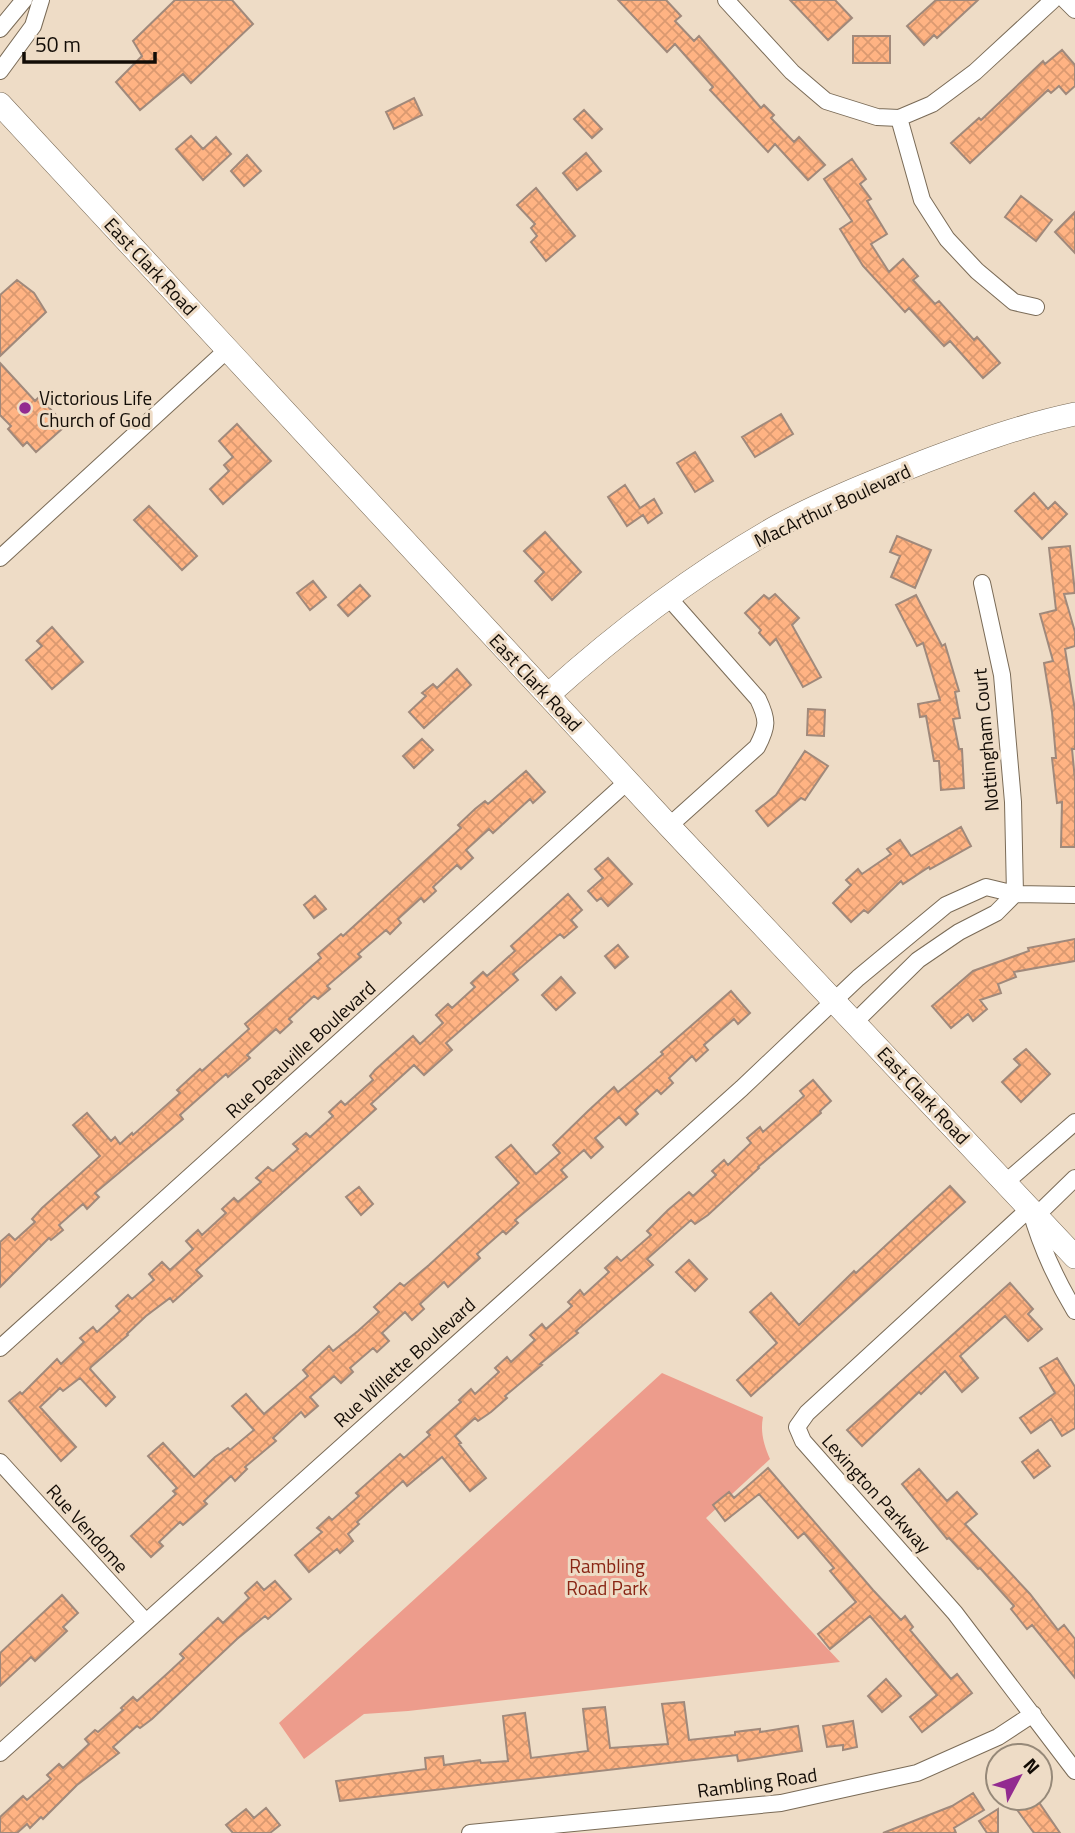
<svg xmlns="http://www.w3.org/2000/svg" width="1075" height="1833" viewBox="0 0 1075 1833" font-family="'Titillium Web',sans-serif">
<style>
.park{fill:#ed9c8c}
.building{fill:url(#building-cross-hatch);stroke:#a0897b;stroke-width:2}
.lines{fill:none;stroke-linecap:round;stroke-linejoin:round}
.street-casing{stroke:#7a6b57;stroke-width:18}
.secondary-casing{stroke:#7a6b57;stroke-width:24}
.street{stroke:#fff;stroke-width:16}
.secondary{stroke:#fff;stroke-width:23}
.poi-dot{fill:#922b90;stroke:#eedcc6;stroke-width:2.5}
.labels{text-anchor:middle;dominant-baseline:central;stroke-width:6;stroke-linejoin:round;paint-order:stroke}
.street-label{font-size:19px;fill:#120c06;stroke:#eedcc6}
.poi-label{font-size:19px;fill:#120c06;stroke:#eedcc6;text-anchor:start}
.park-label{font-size:19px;fill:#892514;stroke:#eedcc6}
</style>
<defs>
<pattern id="building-cross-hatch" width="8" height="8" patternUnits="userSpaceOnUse" patternTransform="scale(1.75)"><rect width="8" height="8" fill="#ffb383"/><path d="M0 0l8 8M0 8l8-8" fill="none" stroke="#da9970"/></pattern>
</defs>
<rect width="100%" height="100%" fill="#eedcc6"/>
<path class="park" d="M662 1373 763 1417C760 1432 764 1445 770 1459L706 1518 840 1662 408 1711 364 1714 304 1759 279 1723Z"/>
<path class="building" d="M175 0H232L253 24 191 83 183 74 140 110 116 82 142 56 133 41Z
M618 0H666L681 16 675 21 694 41 699 36 761 108 764 105 774 115 771 118 794 142 799 137 825 165 808 180 775 144 768 152 710 90 713 87 675 44 667 52Z
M790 0H835L852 18 828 40Z
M936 0H978L937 38 934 35 924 45 907 26Z
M853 36H890V63H853Z
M1062 50 1075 65V86L1066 94 1059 86 1051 93 1048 90 970 163 951 143 979 118 981 120 1043 61 1045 64Z
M414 98 422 115 394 129 386 112Z
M584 110 602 129 592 138 574 119Z
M191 136 203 149 216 137 231 154 203 180 176 149Z
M586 153 601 171 577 190 563 173Z
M247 155 261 171 244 186 231 171Z
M852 159 866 179 860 184 871 199 867 201 887 234 871 244 889 272 903 259 918 276 913 280 935 304 939 301 974 340 977 337 1000 363 983 378 950 341 944 346 909 308 905 312 863 266 840 229 852 221 824 179Z
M536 188 575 236 546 261 531 242 537 236 531 228 535 224 517 205Z
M1021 196 1052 220 1036 241 1005 217Z
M1075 212V253L1055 232Z
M17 280 34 293 46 312 0 356V295Z
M0 363 35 401 39 397 56 415 52 418 62 429 36 452 27 442 23 446 8 429 11 426 0 415Z
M781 414 793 434 755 457 742 437Z
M237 424 271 461 223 504 210 489 229 471 224 465 233 457 219 441Z
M695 452 713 481 695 492 677 463Z
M625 485 640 508 654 499 662 513 648 523 643 515 627 526 608 497Z
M1034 493 1048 509 1055 502 1067 514 1042 539 1015 511Z
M149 506 197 556 182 570 134 520Z
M545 532 581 572 552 600 535 581 544 572 524 551Z
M897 536 931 550 915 588 891 577 900 556 890 552Z
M1070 546 1075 593 1064 594 1075 632V646L1065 649 1075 710V749H1072L1075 780V847H1061L1062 802 1057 803 1052 758H1056L1052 712 1044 663 1053 661 1040 614 1056 610 1049 548Z
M313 581 326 597 310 610 297 593Z
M360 585 370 596 348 616 338 605Z
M775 594 799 618 792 625 821 677 803 687 776 639 770 645 759 633 761 630 745 613 764 595 769 599Z
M916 595 942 646 945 644 959 691 955 692 960 718 953 719 959 749H962L964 788 941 790 939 761H934L926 716 920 717 918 704 940 700 923 643 917 646 896 605Z
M52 627 83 662 52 689 26 660 42 646 37 641Z
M457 669 471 685 424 728 409 712 426 696 422 693 433 684 437 688Z
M808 709 825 710 824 736 807 735Z
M422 739 433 750 414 768 403 756Z
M805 751 828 766 805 800 801 798 768 826 756 811 776 795Z
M526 771 545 792 533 803 530 799 493 833 489 829 466 850 473 858 461 869 457 865 433 887 436 891 424 902 421 898 398 919 401 923 390 934 386 930 358 954 361 957 327 986 330 989 318 999 314 996 289 1019 292 1022 280 1033 276 1029 247 1055 250 1058 228 1077 226 1074 180 1115 183 1119 95 1193 99 1197 87 1209 83 1204 59 1225 63 1230 51 1240 49 1238 0 1287V1242L9 1234 15 1240 35 1222 32 1219 42 1208 100 1156 73 1125 87 1113 111 1141 115 1137 120 1144 132 1133 133 1135 180 1093 177 1090 200 1069 202 1071 249 1029 245 1024 321 958 318 954 341 934 343 936 461 828 458 825 475 809 485 801 488 804Z
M961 827 971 846 930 869 929 867 903 884 901 881 868 913 864 910 851 922 833 903 851 885 846 880 858 869 862 874 891 854 887 849 900 840 911 856Z
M608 858 632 884 608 906 601 898 597 901 588 891 603 878 595 869Z
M568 894 582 910 571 920 577 927 564 938 560 934 513 974 518 980 446 1043 452 1050 424 1075 414 1065 371 1104 376 1109 196 1270 202 1276 173 1302 170 1298 146 1316 127 1334 128 1335 91 1367 90 1369 115 1397 106 1406 80 1378 63 1391 60 1388 40 1407 76 1447 61 1461 9 1401 20 1392 22 1394 57 1359 61 1364 84 1342 80 1338 93 1327 97 1332 120 1311 116 1306 128 1295 132 1299 154 1280 149 1274 162 1262 170 1270 193 1249 186 1241 198 1230 202 1235 226 1213 222 1209 234 1198 238 1202 261 1182 256 1178 268 1167 273 1171 298 1149 293 1144 306 1133 310 1137 333 1116 329 1112 341 1101 345 1105 373 1080 370 1076 375 1070 413 1036 420 1044 443 1023 436 1015 448 1004 452 1008 475 987 471 983 483 972 487 976 515 951 511 946Z
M315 896 326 909 314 918 304 905Z
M1075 939V961L1014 972 1016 977 998 984 1001 993 980 1000 987 1009 973 1021 968 1014 951 1028 932 1006 973 971 1029 951 1028 948Z
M618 945 628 957 615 968 605 956Z
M561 977 575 993 556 1010 542 995Z
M731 991 750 1013 738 1024 734 1019 704 1045 708 1050 696 1061 692 1056 669 1078 673 1083 661 1094 657 1090 635 1110 638 1114 626 1125 619 1117 595 1138 603 1147 591 1158 584 1150 561 1170 567 1177 515 1220 518 1223 506 1234 503 1231 477 1254 480 1258 448 1287 444 1282 420 1304 424 1309 412 1320 405 1312 382 1333 389 1341 377 1352 373 1348 350 1368 353 1372 341 1383 334 1376 310 1397 318 1406 305 1417 301 1412 273 1438 276 1441 245 1467 247 1469 235 1481 231 1476 204 1501 207 1504 183 1525 180 1522 159 1542 163 1546 151 1557 131 1536 176 1494 173 1491 177 1488 148 1456 163 1443 194 1477 215 1457 228 1448 230 1450 254 1430 232 1406 246 1394 264 1414 308 1376 303 1370 329 1346 333 1351 358 1331 379 1312 374 1307 400 1283 404 1286 429 1265 519 1183 496 1157 511 1145 536 1174 560 1153 553 1145 588 1111 614 1087 618 1092 642 1072 663 1054 661 1052Z
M1026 1049 1050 1074 1021 1102 1002 1082 1020 1065 1014 1059Z
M813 1080 831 1101 820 1111 821 1113 758 1167 759 1168 708 1215 695 1224 691 1220 647 1259 653 1265 576 1331 578 1333 540 1364 542 1365 505 1396 507 1398 491 1412 478 1421 475 1418 455 1436 461 1443 459 1444 486 1478 470 1491 442 1457 407 1486 403 1481 357 1522 359 1524 348 1534 353 1541 340 1553 337 1549 309 1572 295 1555 322 1532 317 1528 329 1517 332 1520 359 1496 356 1493 400 1454 404 1458 430 1435 427 1432 461 1402 459 1400 471 1389 475 1394 499 1372 495 1368 507 1357 511 1362 535 1340 530 1335 542 1324 546 1329 572 1306 568 1302 580 1290 584 1295 609 1272 605 1268 617 1257 621 1261 651 1235 647 1231 668 1210 689 1192 693 1196 716 1175 712 1171 724 1160 728 1165 751 1143 747 1138 760 1127 763 1132 804 1096 800 1091Z
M950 1186 965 1202 751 1396 737 1380 777 1343 750 1312 771 1293 799 1325 854 1271 856 1273Z
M359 1187 373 1204 361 1215 346 1197Z
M689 1260 707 1279 695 1291 676 1272Z
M1010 1283 1033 1309 1028 1314 1042 1329 1028 1341 1005 1316 960 1356 978 1378 962 1392 945 1371 921 1394 919 1392 862 1446 847 1430Z
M1057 1358 1075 1387V1428L1062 1436 1051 1419 1031 1433 1020 1418 1055 1393 1040 1368Z
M1038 1450 1050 1466 1034 1478 1022 1462Z
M768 1468 873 1590 901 1620 905 1616 913 1627 910 1630 951 1679 957 1674 972 1693 922 1732 910 1717 937 1695 870 1616 830 1649 818 1634 856 1602 830 1571 834 1568 804 1533 798 1538 759 1494 725 1521 713 1505 729 1492 734 1498Z
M919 1469 947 1501 957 1492 977 1514 965 1524 1030 1594 1058 1630 1064 1625 1075 1639V1678L1032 1625 1027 1629 1011 1609 1014 1606 980 1568 978 1569 949 1538 947 1539 902 1484Z
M275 1581 291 1599 268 1619 265 1616 237 1639 152 1719 140 1728 137 1726 113 1747 119 1753 77 1785 43 1819 41 1817 30 1828 27 1824 17 1833H0V1817L23 1796 27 1800 51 1779 47 1775 59 1764 63 1768 89 1744 85 1739 95 1730 98 1732 123 1710 121 1708 133 1697 137 1701 169 1672 184 1658 180 1654 218 1618 223 1623 249 1598 245 1593 257 1582 264 1590Z
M62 1595 78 1613 63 1627 67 1631 35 1661 31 1657 0 1686V1653Z
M886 1679 901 1696 882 1712 868 1696Z
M684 1702 689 1740 735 1735V1732L760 1729V1732L798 1726 802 1751 738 1761 737 1755 340 1801 336 1781 426 1769 425 1758 443 1756 444 1765 480 1760 481 1763 508 1761 503 1716 525 1713 531 1758 588 1751 583 1709 605 1707 610 1748 668 1744 662 1704Z
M853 1721 857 1747 843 1750V1745L827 1747 823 1726Z
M973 1793 984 1810 954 1828 956 1833H883L952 1806Z
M1029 1798H1036L1060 1833H1034L1015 1807Z
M266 1808 280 1825 270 1833H233L226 1825 246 1809 254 1818Z
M998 1809V1833H987L979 1821Z"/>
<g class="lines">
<g class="street-casing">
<path id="street" d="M726 0 792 72 826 101 877 117 899 118 932 104 975 72 1053 0
M1065 0 1075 10
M0 29 24 0
M0 71 33 26 41 0
M899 118 922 200 947 239 977 271 1014 302 1036 307
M0 558 228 349
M982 583 1002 675 1013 802 1015 894
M668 597 758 699C768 720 768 726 757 747L669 826
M855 1022 918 960 959 932 996 913 1015 894
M1006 1182 1075 1122
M1037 1215 1075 1178
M1075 1311C1055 1278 1040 1245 1030 1208L807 1413 797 1427 803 1441 955 1613 1075 1771
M0 1348 628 781
M0 1462 145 1621
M0 1753 742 1088 858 978 946 905 986 887 1015 894 1075 895
M470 1833 781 1803 917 1773 998 1737 1033 1714"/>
</g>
<g class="secondary-casing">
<path id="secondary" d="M0 104 669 826 1075 1257
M548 695C619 631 695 573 778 526 824 501 875 481 923 462 973 443 1023 425 1075 414"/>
</g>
<use href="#street" class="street"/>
<use href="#secondary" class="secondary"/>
</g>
<circle class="poi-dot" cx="25" cy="408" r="7"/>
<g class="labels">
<g class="street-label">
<text transform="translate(151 266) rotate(47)">East Clark Road</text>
<text transform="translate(832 505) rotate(-25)">MacArthur Boulevard</text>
<text transform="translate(536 682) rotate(47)">East Clark Road</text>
<text transform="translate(985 740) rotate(-95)">Nottingham Court</text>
<text transform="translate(300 1049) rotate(-42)">Rue Deauville Boulevard</text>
<text transform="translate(924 1095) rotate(47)">East Clark Road</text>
<text transform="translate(404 1362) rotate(-42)">Rue Willette Boulevard</text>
<text transform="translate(877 1493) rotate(48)">Lexington Parkway</text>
<text transform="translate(88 1528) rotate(48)">Rue Vendome</text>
<text transform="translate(757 1782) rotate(-8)">Rambling Road</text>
</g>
<g class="poi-label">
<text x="39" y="397">Victorious Life<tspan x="39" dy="22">Church of God</tspan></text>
</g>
<g class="park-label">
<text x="607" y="1565">Rambling<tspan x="607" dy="22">Road Park</tspan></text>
</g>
</g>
<g transform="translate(1019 1777) rotate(49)"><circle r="33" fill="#eedcc6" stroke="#968979" stroke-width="2"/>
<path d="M0-5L12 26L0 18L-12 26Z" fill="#922b90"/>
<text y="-10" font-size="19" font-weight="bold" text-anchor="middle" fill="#120c06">N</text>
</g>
<path d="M24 52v10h131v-10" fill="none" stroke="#120c06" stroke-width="3.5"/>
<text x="35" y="52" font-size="21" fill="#120c06" stroke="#eedcc6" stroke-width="5" paint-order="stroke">50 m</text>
</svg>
